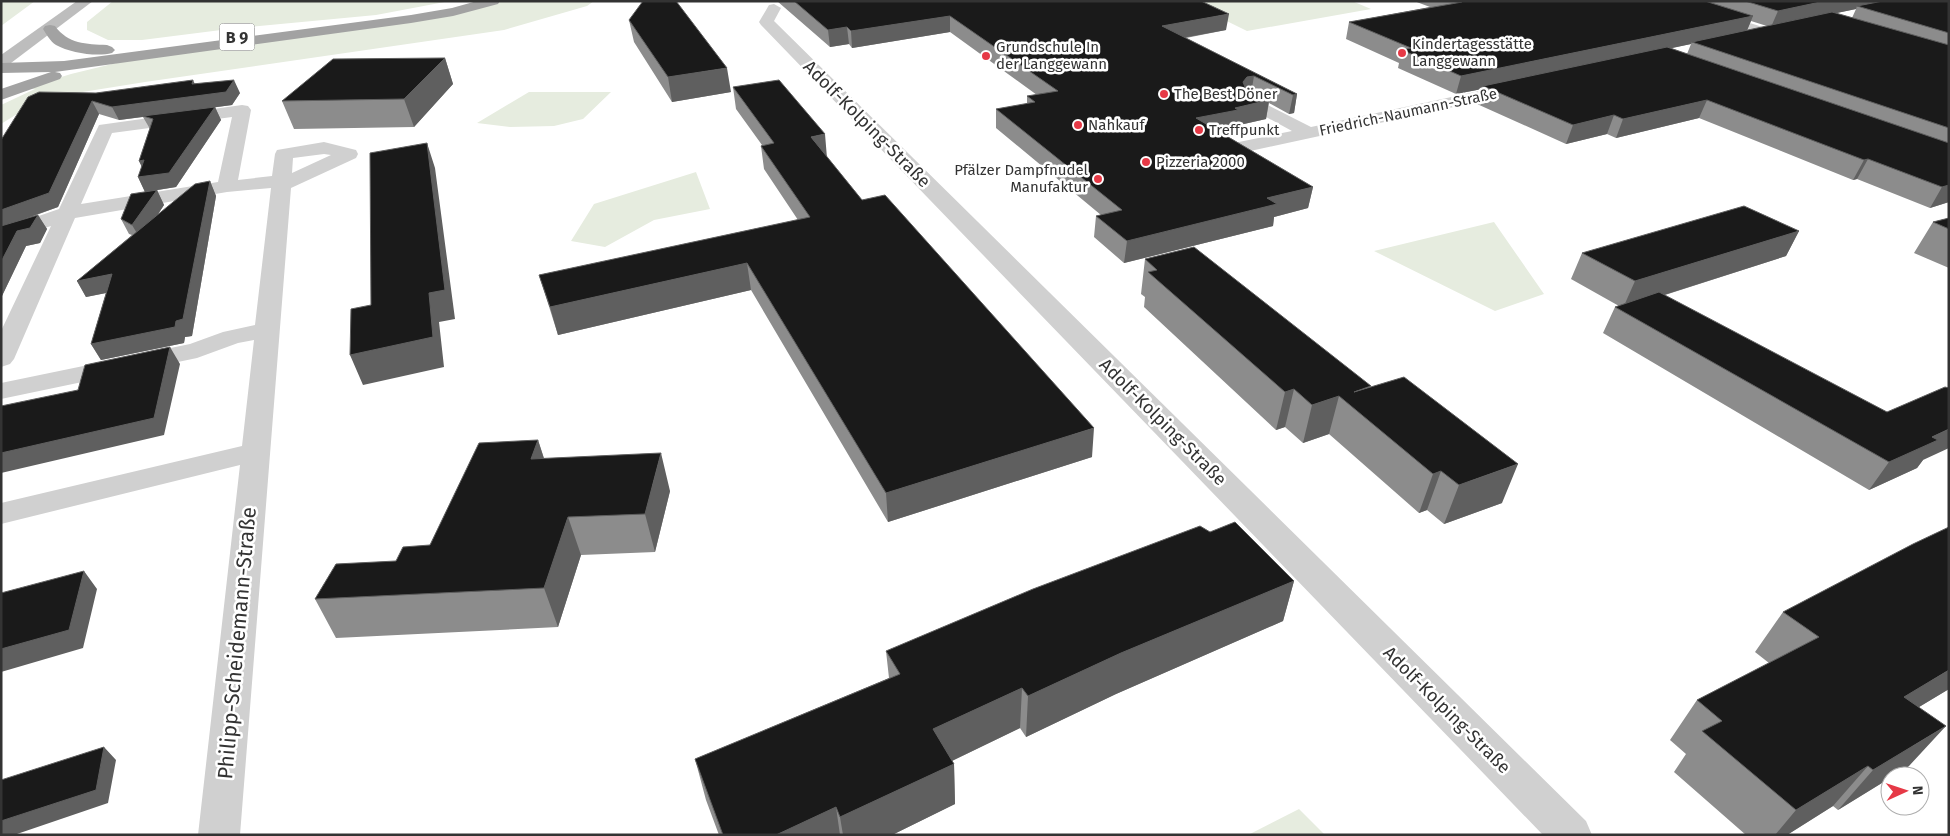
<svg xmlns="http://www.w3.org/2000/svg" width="1950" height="836" viewBox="0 0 1950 836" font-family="'Fira Sans',sans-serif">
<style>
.green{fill:#e6ecdf}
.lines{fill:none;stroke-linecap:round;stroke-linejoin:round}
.minor{fill:#d0d0d0;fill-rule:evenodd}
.secondary{fill:#bdbdbd;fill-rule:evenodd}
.trunk{fill:#a2a2a2;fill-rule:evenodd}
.wall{fill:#8c8c8c;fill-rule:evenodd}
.shaded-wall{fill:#5f5f5f}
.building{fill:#1a1a1a;stroke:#5f5f5f}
.poi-dot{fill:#e63946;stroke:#fff;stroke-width:2}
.labels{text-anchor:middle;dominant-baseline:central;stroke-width:5;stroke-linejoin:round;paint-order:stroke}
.far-poi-label{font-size:15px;fill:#333;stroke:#fff;text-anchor:start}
.far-street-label{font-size:15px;fill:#333;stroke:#fff}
.shield{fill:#fff;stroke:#707070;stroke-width:1}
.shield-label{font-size:16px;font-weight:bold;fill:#333}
.street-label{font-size:18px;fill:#333;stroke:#fff}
.near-street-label{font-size:21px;fill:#333;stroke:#fff}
</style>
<rect width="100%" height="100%" fill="#fff"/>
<path class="green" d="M1 1H35L1 26Z
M113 1H450L376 15 229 29 142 40H108L87 30V22Z
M503 1H594L587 6 504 30 145 82 70 94 17 114 1 124V105L35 89 26 88 71 74 137 58 464 12Z
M1186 1H1352L1371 9 1247 31Z
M529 92H611L583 119 554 126 510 127 477 123Z
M696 172 710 209 654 220 605 247 571 241 594 204Z
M1494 222 1544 294 1495 311 1374 251Z
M1299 809 1325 835H1248Z"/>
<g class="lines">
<path class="minor" d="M1659 1H1681L1775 31 1777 34 1775 37H1765L1661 4Z
M774 4 781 8 774 21 1586 821 1592 835H1543L761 25 759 22 769 5Z
M1517 83 1523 84 1525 88 1523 92 1241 153 1234 151 1232 147 1234 143 1292 131 1244 105 1242 101 1244 97 1250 96 1311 127Z
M242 105 248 106 251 110 238 180 272 176 275 154 277 150 324 142 356 150 358 154 356 158 291 188 240 835H198L240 465 1 524V503L242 446 254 340 238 343 197 358 1 399V383L190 344 223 332 255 325 271 188 227 192 75 218 14 359 10 364 1 367V331L51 226 1 242V229L59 209 99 125ZM232 117 218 182 81 204 112 133ZM324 154 331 155 292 173 293 158Z"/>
<path class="secondary" d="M77 1H93L7 66 1 68V55Z"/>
<path class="trunk" d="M477 1H500L498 4 453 16 411 23 55 72 60 73 62 76 60 79 1 100V89L51 72 1 73V63L64 61 411 15 452 8Z
M50 25 55 26C68 44 86 44 107 45L112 47 115 50 112 53C97 57 70 53 56 45 50 41 47 35 43 29L45 26Z"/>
</g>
<path class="wall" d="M777 1H1201L1226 30 1186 38 1297 94 1294 113 1289 114 1269 103 1266 119 1235 126V129L1220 132 1313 187 1308 208 1274 217 1273 226 1124 263 1094 237 1096 216 1101 215 996 128V109L1027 104V96L1037 95 950 32 852 48 849 44 830 47Z
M1414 1H1949V202L1930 208 1857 179 1853 180 1699 118 1616 138 1607 134 1566 144 1477 104 1482 89 1456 94 1398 68 1399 63 1346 39 1349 22 1430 7ZM1856 9 1852 18 1836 13ZM1751 21 1767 26 1747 30ZM1691 44 1687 54 1671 48Z
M629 20 731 92 672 102 634 42Z
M445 58 453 84 414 127 294 129 282 101Z
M195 84 240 93 232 105 187 111 215 107 221 120 176 187 145 192 138 177 142 167 139 161 150 129 143 117 119 120 99 114 58 207 31 217 38 215 47 229 40 243 26 246 1 298V140L96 93Z
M733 87 827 157 862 200 1092 457 888 522 751 290 558 335 539 275 798 220 764 169 761 146 762 145 736 109Z
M210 181 216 196 192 336 185 337 184 343 101 360 91 344 106 293 86 297 77 281 132 235 129 234 121 219 157 190 164 205 158 214Z
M1949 218V268L1914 253 1933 222Z
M1799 231 1786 256 1665 295 1923 460 1917 468 1869 490 1603 333 1615 307 1619 306 1571 279 1582 253Z
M1145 259 1502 503 1444 524 1427 510 1419 513 1329 434 1303 443 1285 427 1276 430 1144 307 1145 297 1141 294Z
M538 440 544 458 670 491 655 552 581 555 558 627 336 638 315 599 430 545Z
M1294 581 1283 621 1116 694 1026 737 1020 728 952 761 954 764 955 804 892 835H719L706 800 695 759 889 678 886 651Z
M1783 612 1949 689 1919 707 1909 766 1890 776V778L1838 810 1833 806 1787 835H1746L1674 772 1686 754 1670 740 1697 700 1769 663 1755 652Z"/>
<path class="shaded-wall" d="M1825 1H1891L1857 6 1856 9 1771 27 1778 11Z
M1229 14 1226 30 1160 42 1162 26Z
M950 16V32L852 48 851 31Z
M1753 16 1746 33 1692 42 1691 44 1487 88 1483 86 1482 89 1456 94 1461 76Z
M847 27 849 44 830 47 828 30Z
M445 58 453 84 414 127 404 99Z
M727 68 731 92 672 102 668 77Z
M1254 76 1251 94 1240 100 1243 82 1247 77Z
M193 80 199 93 234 80 240 93 232 105 119 120 112 107 192 84Z
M1297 94 1294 113 1289 114 1293 95Z
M1269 100 1266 119 1235 126V129L1194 137 1196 118 1235 108Z
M1707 100 1699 118 1616 138 1623 119Z
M92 101 99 114 58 207 1 227V210Z
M215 107 221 120 176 187 145 192 138 177Z
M1614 115 1607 134 1566 144 1573 125Z
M825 134 827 158 811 137Z
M427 143 435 168 455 319 439 322 444 367 363 385 350 355 429 293Z
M1868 159 1857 179 1853 180 1864 160Z
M144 160 146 175 139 161Z
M210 181 216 196 192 336 185 337 184 343 101 360 91 344Z
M1949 185V202L1930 208 1942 187Z
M1313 187 1308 208 1274 217 1273 226 1124 263 1127 241 1267 198Z
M157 190 164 205 141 240 132 225Z
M38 215 47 229 40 243 26 246 1 298V262L17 231Z
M1799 231 1786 256 1623 308 1635 281Z
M747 263 751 290 558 335 550 307Z
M112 274 121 290 86 297 77 281Z
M170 347 180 364 164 435 1 473V453Z
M1294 389 1285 427 1276 430 1285 392Z
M1339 396 1329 434 1303 443 1312 405Z
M1094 428 1092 457 888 522 886 493Z
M1949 429V448L1923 460 1917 468 1869 490 1889 462 1932 437Z
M538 440 550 478 531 459Z
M661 453 670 491 655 552 645 514Z
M1518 464 1502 503 1444 524 1459 485Z
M1441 471 1427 510 1419 513 1433 474Z
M568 517 581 555 558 627 544 588Z
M84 571 97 589 83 648 1 672V649Z
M1294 581 1283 621 1116 694 1026 737 1028 696 1121 653Z
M1949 670V689L1869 737 1904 697Z
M1022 688 1020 728 935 769 933 729Z
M1946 726 1909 766 1893 776H1890V778L1838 810 1873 770Z
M104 747 116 760 108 803 14 835H1V821Z
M954 764 955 804 892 835H843L840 817Z
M1868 766 1833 806 1787 835H1775L1796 810Z
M836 807 840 835H776Z"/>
<path class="building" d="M643 1H676L727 68 668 77 629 20Z
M794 1H1201L1229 14 1162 26 1297 94 1293 95 1254 76 1247 77 1243 82 1245 87 1269 100 1235 108 1238 110 1196 118 1313 187 1267 198 1277 204 1127 241 1096 216 1122 210 996 109 1035 102 1027 96 1058 91 950 16 851 31 847 27 828 30Z
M1461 1H1705L1753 16 1461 76 1402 50 1411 48 1349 22 1462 2Z
M1745 1H1825L1778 11Z
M1883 1H1949V33L1857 6Z
M1832 12 1949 45V128L1692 42Z
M1667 47 1949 143V185L1942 187 1868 159 1864 160 1707 100 1623 119 1614 115 1573 125 1483 86Z
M445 58 404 99 282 101 333 59Z
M193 80 192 84 234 80 226 92 112 107 92 101 49 193 1 210V140L28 97 39 92 96 93Z
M779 80 825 134 811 137 862 200 885 195 1094 428 886 493 747 263 550 307 539 275 810 217 761 146 774 143 733 87Z
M215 107 169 173 138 177 144 160 139 161 153 119 143 116Z
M427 143 445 290 429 293 433 337 350 355 351 309 371 305 370 153Z
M210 181 183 319 176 321 175 327 91 344 112 274 77 281 195 184Z
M157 190 132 225 121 219 131 194Z
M1744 206 1799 231 1635 281 1582 253Z
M38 215 30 228 17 231 1 262V226Z
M1949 218V229L1933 222Z
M1194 247 1371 386 1354 392 1404 377 1518 464 1459 485 1441 471 1433 474 1339 396 1312 405 1294 389 1285 392 1148 272 1157 270 1145 259Z
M1659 292 1887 412 1945 387 1949 388V429L1932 437 1938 440 1889 462 1615 307Z
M170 347 154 418 1 453V406L78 390 85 365Z
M538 440 531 459 661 453 645 514 568 517 544 588 315 599 336 564 396 561 403 547 430 545 479 443Z
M1235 522 1294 581 1121 653 1028 696 1022 688 933 729 954 764 840 817 836 807 776 835H723L695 759 900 674 886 651 1033 589 1200 526 1210 532Z
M1949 527V670L1904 697 1946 726 1873 770 1868 766 1796 810 1702 731 1722 721 1697 700 1819 637 1783 612 1913 544Z
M84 571 69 630 1 649V593Z
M104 747 96 790 1 821V780Z"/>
<g class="poi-dot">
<circle cx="1402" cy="53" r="5"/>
<circle cx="986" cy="56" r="5"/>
<circle cx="1164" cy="94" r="5"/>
<circle cx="1078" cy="125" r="5"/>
<circle cx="1199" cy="130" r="5"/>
<circle cx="1146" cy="162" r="5"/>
<circle cx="1098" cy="179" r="5"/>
</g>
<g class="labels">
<g class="far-poi-label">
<text x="1412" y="44">Kindertagesstätte<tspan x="1412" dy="17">Langgewann</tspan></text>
<text x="996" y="47">Grundschule In<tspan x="996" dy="17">der Langgewann</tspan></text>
<text x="1174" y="94">The Best Döner</text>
<text x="1088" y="125">Nahkauf</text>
<text x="1209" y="130">Treffpunkt</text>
<text x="1156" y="162">Pizzeria 2000</text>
<text x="1088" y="170" text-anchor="end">Pfälzer Dampfnudel<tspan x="1088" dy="17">Manufaktur</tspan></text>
</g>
<g class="far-street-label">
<text transform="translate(1408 112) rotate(-12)">Friedrich-Naumann-Straße</text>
</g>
<rect class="shield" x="219.5" y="23.5" width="35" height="27" rx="4"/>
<g class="shield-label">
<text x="237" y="37">B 9</text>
</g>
<g class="street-label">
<text transform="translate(867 124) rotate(45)">Adolf-Kolping-Straße</text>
<text transform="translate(1163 422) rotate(45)">Adolf-Kolping-Straße</text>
<text transform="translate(1447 710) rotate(45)">Adolf-Kolping-Straße</text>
</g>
<g class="near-street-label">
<text transform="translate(237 643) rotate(-85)">Philipp-Scheidemann-Straße</text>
</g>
</g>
<rect width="1950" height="836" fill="none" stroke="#333333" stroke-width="5"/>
<g transform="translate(1905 791) rotate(87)"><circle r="24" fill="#ffffff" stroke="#adadad"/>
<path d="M0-4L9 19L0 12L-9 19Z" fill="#e63946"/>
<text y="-8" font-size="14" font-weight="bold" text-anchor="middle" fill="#333333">N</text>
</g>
</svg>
